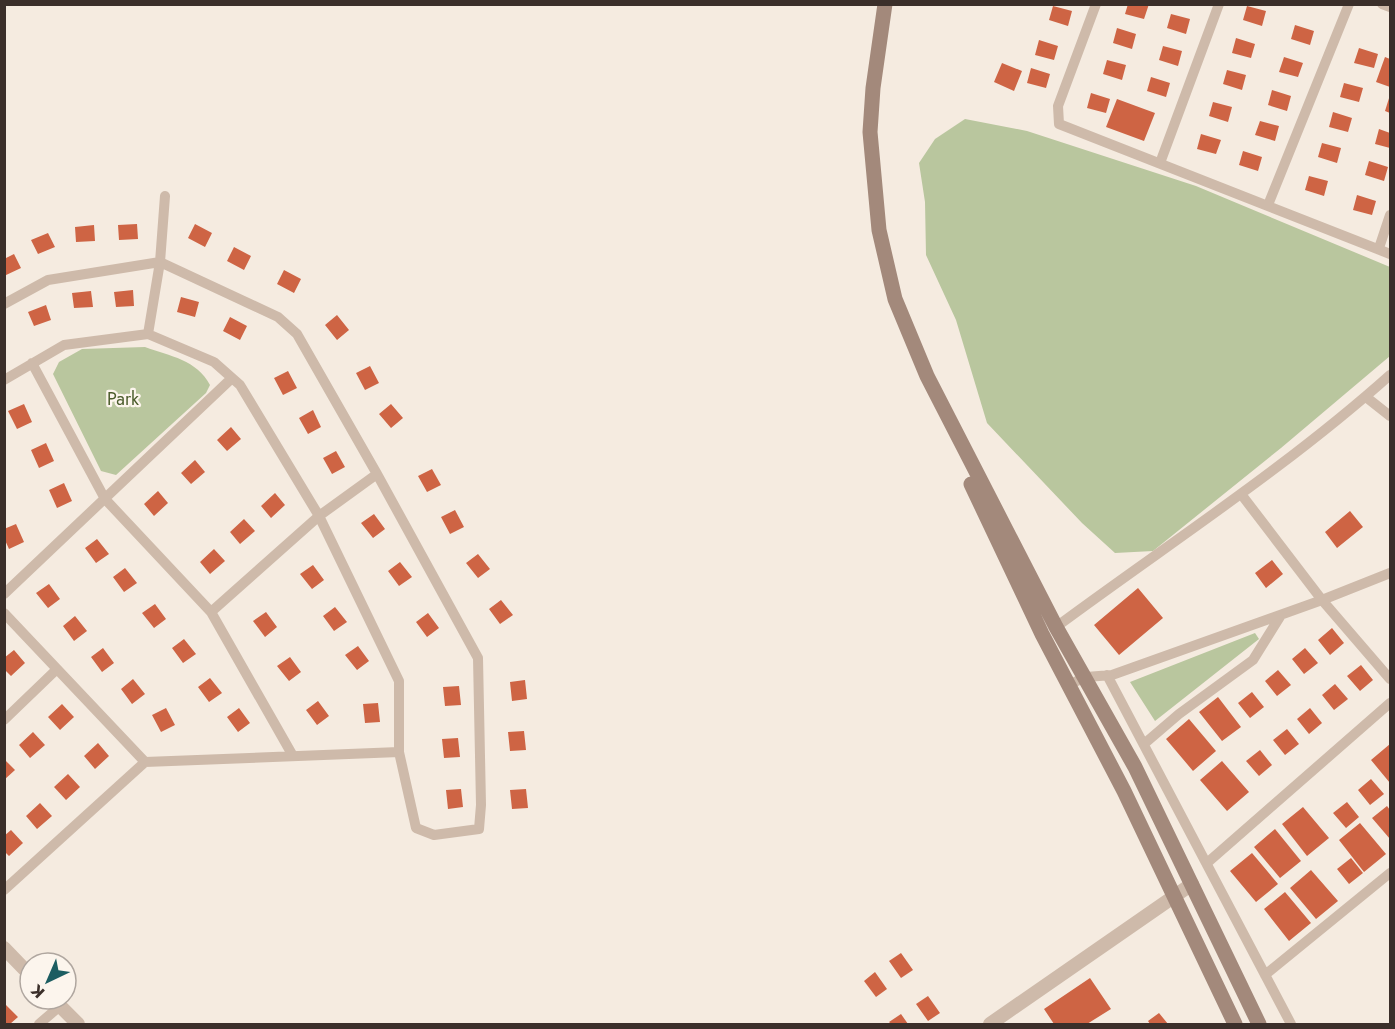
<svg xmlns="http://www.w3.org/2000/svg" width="1395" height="1029" viewBox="0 0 1395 1029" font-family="Jost,sans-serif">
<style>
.park{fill:#b9c69e}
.building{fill:#ce6444}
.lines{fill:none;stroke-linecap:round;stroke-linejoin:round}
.minor{stroke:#cebaaa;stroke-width:10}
.tertiary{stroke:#cebaaa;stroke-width:14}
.secondary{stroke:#a3897b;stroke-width:15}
.labels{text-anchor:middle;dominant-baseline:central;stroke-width:4.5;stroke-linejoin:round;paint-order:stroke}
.park-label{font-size:18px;fill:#4b5c2c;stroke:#fcf5ed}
</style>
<rect width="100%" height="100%" fill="#f5ebe0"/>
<path class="park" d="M965 119 1027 131 1196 186 1390 267V356L1281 448 1153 551 1115 553 1082 523 987 423 956 320 926 255 925 202 919 163 935 139Z
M145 347C170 356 197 360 210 385L206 393 116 475 101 471 53 374 59 362 82 349Z
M1255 633 1259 639 1155 721 1130 682Z"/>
<path class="building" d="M1128 4H1149L1144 19 1125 14Z
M1053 6 1072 11 1068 26 1049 20Z
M1247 6 1266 11 1262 26 1243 20Z
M1171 14 1190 19 1186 34 1167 28Z
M1295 25 1314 31 1310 45 1291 39Z
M1117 28 1136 34 1132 49 1113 43Z
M1236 38 1255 44 1251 58 1232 53Z
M1039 40 1058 46 1054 60 1035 55Z
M1163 46 1182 51 1178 66 1159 60Z
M1359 48 1378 54 1374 68 1354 63Z
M1284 57 1303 63 1298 77 1279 72Z
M1385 57 1390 59V87L1376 82Z
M1107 60 1126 65 1122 80 1103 74Z
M1002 63 1022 71 1014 91 994 82Z
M1031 68 1050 74 1046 88 1027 83Z
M1227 70 1246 75 1242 90 1223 84Z
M1151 77 1170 83 1166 97 1147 91Z
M1344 83 1363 88 1359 102 1340 97Z
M1272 90 1291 96 1287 111 1268 105Z
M1091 93 1110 99 1106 113 1087 108Z
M1390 95V113L1385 111Z
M1117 99 1155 113 1144 141 1106 127Z
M1213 102 1232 107 1228 122 1209 116Z
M1333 112 1352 118 1348 132 1329 127Z
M1260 121 1279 126 1275 141 1255 135Z
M1379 129 1390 133V148L1375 144Z
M1201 134 1221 140 1216 154 1197 149Z
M1322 143 1341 148 1337 163 1318 157Z
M1243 151 1262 157 1258 171 1239 165Z
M1369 161 1388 167 1384 181 1365 175Z
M1309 176 1328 181 1324 196 1305 190Z
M1357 195 1376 201 1372 215 1353 210Z
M137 224 138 239 119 240 118 225Z
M195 224 212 233 205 247 188 238Z
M94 225 95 241 76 242 75 227Z
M48 233 55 247 38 254 31 240Z
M234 247 251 256 244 270 227 261Z
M14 254 21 268 4 276V259Z
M284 270 301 279 294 293 277 284Z
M133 290 134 306 116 307 114 292Z
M91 291 93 307 74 308 72 293Z
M181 297 199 302 195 317 177 312Z
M46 305 51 320 34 326 28 312Z
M337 315 349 330 337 340 325 325Z
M230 317 247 326 240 340 223 331Z
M370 366 379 383 365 390 356 373Z
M288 371 297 388 283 395 274 378Z
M24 404 32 422 17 429 8 411Z
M391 404 403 418 391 428 379 414Z
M313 410 321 427 308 434 299 418Z
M231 427 241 439 227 451 217 440Z
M46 443 54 461 39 468 31 450Z
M336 451 345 467 332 474 323 458Z
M195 460 205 472 191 484 181 473Z
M432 469 441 485 427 492 418 476Z
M64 483 72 501 57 508 49 490Z
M158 491 168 503 154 516 144 504Z
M275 493 285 505 271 518 261 506Z
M455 510 464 527 450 534 441 517Z
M1350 511 1363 527 1337 548 1325 532Z
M374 514 385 529 373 538 361 523Z
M244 519 255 531 240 544 230 532Z
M16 524 24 542 9 549 4 538V529Z
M97 539 109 554 96 563 85 548Z
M214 549 225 561 210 574 200 562Z
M478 554 490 569 478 578 466 563Z
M1272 560 1283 574 1266 588 1255 573Z
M400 562 412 577 399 586 388 571Z
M313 565 324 580 312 589 300 574Z
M125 568 137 583 124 592 113 577Z
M49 584 60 599 48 608 36 593Z
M1138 588 1163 618 1119 655 1094 625Z
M501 600 513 615 500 624 489 609Z
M155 604 166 619 154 628 142 613Z
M335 607 347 622 334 631 323 616Z
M266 612 277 627 265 637 253 621Z
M428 613 439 628 427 637 416 622Z
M75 616 87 631 74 641 63 626Z
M1332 628 1344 643 1330 655 1318 640Z
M184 639 196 654 183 663 172 648Z
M358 646 369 661 357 670 345 655Z
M103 648 114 663 102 672 91 657Z
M1305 648 1318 663 1304 674 1292 659Z
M14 650 25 663 11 676 4 669V658Z
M290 657 301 672 289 681 277 666Z
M1361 665 1373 680 1360 691 1347 676Z
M1278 670 1291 685 1277 696 1265 681Z
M210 678 222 693 209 702 198 687Z
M133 679 145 694 132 704 121 689Z
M525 680 527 699 512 701 510 682Z
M1335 684 1348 699 1334 710 1322 695Z
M459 686 461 705 445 706 443 687Z
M1252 692 1264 707 1250 718 1238 703Z
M1218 697 1241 727 1222 741 1199 712Z
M318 701 329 716 317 725 306 710Z
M378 703 380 722 365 723 363 704Z
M62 704 74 717 60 730 48 717Z
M166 708 175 725 161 732 152 715Z
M239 708 250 723 238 732 227 717Z
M1310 708 1322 723 1309 734 1297 719Z
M1189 719 1216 751 1193 771 1166 739Z
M1287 729 1299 744 1285 755 1273 740Z
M524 731 526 750 510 751 508 732Z
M33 732 45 745 30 758 19 745Z
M458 738 460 757 444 758 442 739Z
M98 743 109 756 95 769 84 756Z
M1390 744V783L1371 760Z
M1260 750 1272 765 1259 776 1246 761Z
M4 759 15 770 4 780Z
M1222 761 1249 792 1227 811 1200 780Z
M68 774 80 787 66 800 54 787Z
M1371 779 1384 794 1370 805 1358 790Z
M461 789 463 807 448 809 446 790Z
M526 789 528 808 512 809 510 790Z
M1347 802 1359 817 1346 828 1333 813Z
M40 803 52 816 37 829 26 816Z
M1387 806 1390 810V839L1372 818Z
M1303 807 1329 838 1307 856 1282 824Z
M1360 823 1386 854 1364 872 1339 840Z
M1275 829 1301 861 1280 878 1254 847Z
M11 830 23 843 9 856 4 851V836Z
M1252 853 1278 884 1256 902 1230 871Z
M1351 858 1363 873 1349 884 1337 869Z
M1311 870 1338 901 1316 919 1290 888Z
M1285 892 1311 923 1289 941 1264 909Z
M901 953 913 970 901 978 889 961Z
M875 972 887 989 876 997 864 981Z
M1090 978 1111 1009 1087 1024H1054L1044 1009Z
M928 996 940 1013 928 1021 916 1004Z
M6 1005 18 1017 10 1024H4Z
M1159 1013 1168 1024H1150L1148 1021Z
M901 1014 908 1024H891L889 1022Z"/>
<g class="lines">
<path class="minor" d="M1096 4 1058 106 1059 124 1390 254
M1382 4 1390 7
M1160 163 1219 4
M1268 205 1349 4
M1379 248 1390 215
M4 304 48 280 160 262 278 317 297 334 377 474 478 658 481 805 479 829 434 835 416 828 399 752V681L319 516 240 385 214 362 148 334 64 345 4 380
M148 334 160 262 165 196
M32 363 105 499 211 612 293 756
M1366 397 1390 416
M1241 494 1322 600 1390 679
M4 594 232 378
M211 612 319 516 377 474
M4 613 145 762
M1056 627C1168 544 1286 468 1390 375
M1107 675 1291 1024
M1068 685 1086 677 1112 675 1322 600 1390 573
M4 720 57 669
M1144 744 1179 714 1253 660 1281 615
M1207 863 1390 703
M4 890 145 762 399 752
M1265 975 1390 873
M39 1024 60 1006"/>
<path class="tertiary" d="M4 948 30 975
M53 999 78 1024
M990 1024 1192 884"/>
<path class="secondary" d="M885 4 873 88 870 132 879 230 895 299 927 376 1056 627 1135 767 1259 1024
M971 484 1042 634 1124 791 1235 1024"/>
</g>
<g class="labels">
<g class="park-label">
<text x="123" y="399">Park</text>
</g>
</g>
<rect width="1395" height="1029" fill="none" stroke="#3b2f2a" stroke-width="12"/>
<g transform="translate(48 981) rotate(224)"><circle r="28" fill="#fcf5ed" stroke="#afa69f" stroke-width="1.5"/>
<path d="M0-4.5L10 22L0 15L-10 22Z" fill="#1c5d61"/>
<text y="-9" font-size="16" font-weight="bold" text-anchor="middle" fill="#3b2f2a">K</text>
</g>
</svg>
